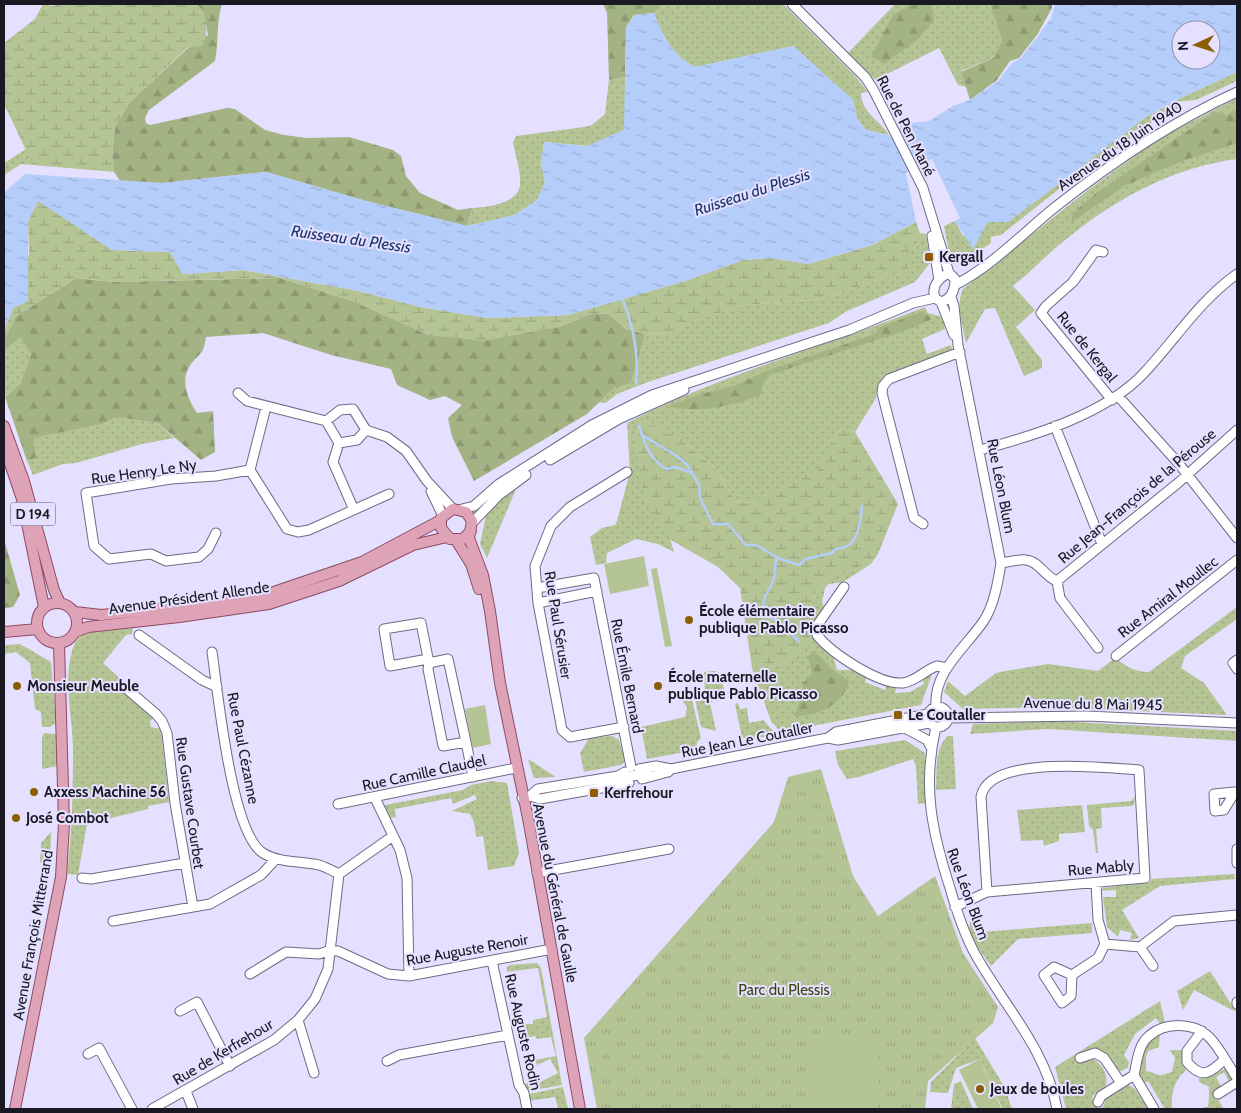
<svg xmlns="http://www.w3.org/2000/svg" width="1241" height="1113" viewBox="0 0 1241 1113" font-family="Cabin,sans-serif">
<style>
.grass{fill:url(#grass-dots)}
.forest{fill:url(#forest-firs)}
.wetland{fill:url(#wetland-marsh)}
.park{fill:url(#park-tufts)}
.pitch{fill:#b5c495}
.water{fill:url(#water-ripples);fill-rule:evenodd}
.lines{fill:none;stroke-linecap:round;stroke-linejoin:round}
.stream{stroke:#b5cdfa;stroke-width:2.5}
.minor-casing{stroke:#6e6a84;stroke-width:11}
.major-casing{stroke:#8c4b64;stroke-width:12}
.minor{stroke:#fff;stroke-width:9}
.major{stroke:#dfa3b7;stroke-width:10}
.poi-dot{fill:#895f00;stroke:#e5e0ff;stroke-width:2}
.labels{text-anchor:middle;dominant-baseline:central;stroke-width:4;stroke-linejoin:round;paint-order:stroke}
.shield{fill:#e5e0ff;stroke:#575465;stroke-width:1}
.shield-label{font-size:14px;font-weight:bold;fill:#1a1823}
.street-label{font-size:15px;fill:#1a1823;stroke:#e5e0ff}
.poi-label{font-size:15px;font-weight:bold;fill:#1a1823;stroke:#e5e0ff;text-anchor:start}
.park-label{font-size:15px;fill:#39450e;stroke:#e5e0ff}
.water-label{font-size:16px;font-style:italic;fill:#1b366b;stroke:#e5e0ff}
</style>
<defs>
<pattern id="grass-dots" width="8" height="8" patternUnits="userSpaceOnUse" patternTransform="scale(1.25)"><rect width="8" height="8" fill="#b5c495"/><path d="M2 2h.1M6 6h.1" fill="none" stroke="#9ba880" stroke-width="1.8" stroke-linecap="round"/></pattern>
<pattern id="forest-firs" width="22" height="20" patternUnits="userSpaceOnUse" patternTransform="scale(1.25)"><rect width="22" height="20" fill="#a4b383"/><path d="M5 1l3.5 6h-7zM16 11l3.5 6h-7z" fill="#8d9971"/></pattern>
<pattern id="wetland-marsh" width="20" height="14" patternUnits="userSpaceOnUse" patternTransform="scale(1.25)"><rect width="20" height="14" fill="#b5c495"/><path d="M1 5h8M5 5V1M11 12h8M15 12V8" fill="none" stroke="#9ba880"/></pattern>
<pattern id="park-tufts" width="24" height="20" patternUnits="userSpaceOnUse" patternTransform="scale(1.25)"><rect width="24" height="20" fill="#b5c495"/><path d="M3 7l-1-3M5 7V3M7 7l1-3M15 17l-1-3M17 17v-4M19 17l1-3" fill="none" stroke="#9ba880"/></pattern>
<pattern id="water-ripples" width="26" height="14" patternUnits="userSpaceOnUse" patternTransform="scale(1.25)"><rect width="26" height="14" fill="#b5cdfa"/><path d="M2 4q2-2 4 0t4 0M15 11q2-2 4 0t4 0" fill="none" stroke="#9bafd6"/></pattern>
</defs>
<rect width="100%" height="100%" fill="#e5e0ff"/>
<path class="grass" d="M663 4H783L855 76 868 92 861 93C861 113 881 121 889 135L866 130 857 118 853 100 793 46 695 67C673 56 662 35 654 13Z
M895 4H990L1002 40 995 57 961 71 966 87 958 85 939 48 875 80 848 53Z
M1237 72V81L1196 100 1175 102V104L1181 107 1138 130 1129 140 1075 180 1069 181 1001 235 991 237V243L975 254 950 258 944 226 955 221 963 236 988 221 1008 222 1143 119 1178 99Z
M625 77V130L587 146 544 142 541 164 545 182 537 200 515 215 467 226 472 208C487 207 519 204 520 184 521 171 515 155 513 142L516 136 584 127 592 125 605 114 609 80Z
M1237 98V159C1173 167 1113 200 1064 241 1046 255 1031 272 1013 286L1035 310 1016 327 1042 360V368L1024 376 995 308 985 309 966 343C963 326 955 306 963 289L1088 190 1158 139Z
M26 149 33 165 21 164 4 175V163Z
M920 233 926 234 930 263 915 282 845 312 829 323 651 381 617 394 606 403 599 402 614 388 631 382 645 334 671 333 696 320 745 305 822 299 904 272 909 265V252L917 246Z
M925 307 928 313 942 317 945 329 922 339 927 354 951 345 952 350 891 375 878 386 876 398 855 432 845 428 836 433 819 470 748 503 735 501 717 470 681 439 643 420 644 497 669 535 674 552 658 544 636 539 607 553 606 563 596 565 590 537 602 528 615 525 617 521 630 472 627 423C722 374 826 346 925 307Z
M21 336 31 354 20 384 5 397 4 350Z
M116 417 158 423 174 438 142 444 76 463 63 464 33 475 27 461 36 458 34 438 103 424Z
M516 489 487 558 480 544 487 511Z
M871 564 843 582 829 584 825 588 822 602 824 607 813 626 817 641 833 656 837 670H853L867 675 865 682 885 690 887 683 897 685 895 693 910 692 924 684 922 677 930 673 932 674 921 705 781 732 771 721 752 668 778 666 814 648 805 623 816 592 827 578Z
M1237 607V619L1185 656 1181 668 1204 683 1227 715 1045 707 963 709 944 692 948 681 965 696 996 673 1005 671 1048 664 1098 671 1115 658C1127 667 1135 672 1149 672Z
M133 628 132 634 126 635 103 663 127 685 122 690 155 717 150 721 151 727 161 729 169 802 148 806V809L87 824 78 875 67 874C72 834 73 792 73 751 73 719 63 682 72 651 74 642 79 637 86 633Z
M20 644 51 662 56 723 50 727H42L41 712 35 709 30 663 16 652 4 654V645Z
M714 671 720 673 725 694 710 703 716 731 701 727 695 699 692 700 701 738 697 742 696 750 647 759 641 727 685 717 687 707 678 695 705 691 704 672Z
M738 703 740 709 747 708 749 723 764 720 769 727 778 734 748 740 742 737 735 704Z
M1056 721 1237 731V741L1048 729 970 734 973 724Z
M44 733 55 734 57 737V766L42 769V737Z
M612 736 619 740 625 761 621 765 584 772 580 753 589 738Z
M948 736H953L956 789 936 790C937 773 934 748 948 736Z
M905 740 925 753V803L918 804 916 766 913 759 859 777 847 779 838 765 835 751Z
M528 759 556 777 534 778Z
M491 781 507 783 519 853 514 866 488 870 483 836 476 837 474 822 470 814 452 811 477 799 475 795 453 804 451 798 395 809 396 817 390 818 387 815 385 805 463 790 471 785Z
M1135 797 1134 804 1132 806 1101 808 1102 828 1096 829 1098 853H1096L1093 830 1089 826 1087 805 1131 801Z
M1082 805 1085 832 1059 834V841L1044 846 1043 840 1021 841 1017 810Z
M51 832 50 870 40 862 41 843Z
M1234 874 1235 879 1160 886 1122 910 1139 938 1130 940 1132 933 1120 930 1118 937 1107 927 1103 897H1116V890L1102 891 1103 888 1150 882 1151 879Z
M980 906 982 932 1092 923V933L1018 939 991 966C976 943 957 929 980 906Z
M537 963 541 968 562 1085 528 1091 525 1084 528 1083 531 1087 558 1073 550 1059 537 1065 535 1060 556 1056 551 1037 537 1039 535 1036 522 1039 519 1024H533V1020L547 1017 538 968 507 972V967L510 965Z
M1210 971 1236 1012 1194 990 1183 1010 1177 991Z
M1160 1001 1165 1023 1160 1024 1156 1018 1135 1034 1124 1055 1129 1062 1128 1067 1122 1071H1117L1103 1055 1083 1054 1075 1059 1076 1063 1093 1059C1103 1065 1108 1074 1106 1086L1094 1095 1092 1098 1097 1108 1103 1107 1107 1096 1129 1085 1135 1089 1148 1109H1066L1055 1067Z
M1160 1033 1159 1047 1148 1051 1146 1057V1071C1162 1075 1156 1077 1172 1072L1175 1058 1170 1050H1183V1063L1186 1070C1174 1081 1171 1092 1172 1109H1165L1148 1081 1142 1084C1134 1065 1143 1044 1160 1033Z
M975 1038 1005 1088 1012 1109H1000L1002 1108 980 1059 956 1068 948 1093 930 1092 931 1082Z
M1226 1068 1232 1079 1230 1083 1224 1072 1216 1077 1222 1088 1214 1093 1224 1109H1204V1107H1208C1209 1100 1209 1095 1209 1087L1199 1082V1077L1212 1076Z
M961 1081 973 1109H951L954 1084Z
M563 1087 568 1109 558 1108 555 1097 529 1101V1094Z"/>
<path class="forest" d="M195 4H222C216 22 219 42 215 61L149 110 145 118 146 123 150 125 227 108 235 109 265 130 284 135 307 138 349 137 393 150 401 156 406 176 420 193 458 210 472 208 467 226 366 201 266 172 162 183 121 182 114 172 112 156 115 126 130 102 188 48 208 35C206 24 205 9 195 4Z
M603 4H663L654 13 634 15 626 27 625 77 609 80 607 13Z
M911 4H931L934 20 917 40 885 63 871 57 893 15Z
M990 4H1052V8L1037 35 1019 58 1010 61 997 80 970 100 961 72 995 57 1002 40Z
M1237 110V143L1180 162 1124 186 1071 223 1073 213 1095 194 1215 112 1226 115Z
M76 278 114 282 280 278 353 301 429 335 559 327 593 313 609 314 626 329 645 334 631 383 614 388 587 414 474 481 452 437 448 418 462 405 445 396 430 400 397 385 391 369 331 355 263 333 206 337C203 356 201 351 191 364 179 379 188 400 197 413L213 411 215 452 201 460 158 423 116 417 103 424 34 438 36 458 27 461 5 397 20 384 31 354 21 337 4 350V341L15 317Z
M923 311 931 318 930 320 910 329 767 376 759 396C732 406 696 414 668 406L701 394 734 386 766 371 875 334 880 327Z
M4 539 20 595 13 607 4 608Z
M815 651 833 670 849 681C843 705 817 717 794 716L801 699 803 683 812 674 808 656Z"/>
<path class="wetland" d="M43 4 52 6 61 4H195C209 11 208 34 203 46L187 48 130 102 115 126 112 156 114 172 33 165 4 104V43L35 19Z
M38 200 112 250 170 252 183 274 243 270 359 291 420 307 488 318 568 315 688 280 743 260 772 258 808 264 872 245 916 222 920 233 917 246 909 252V265L904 272 822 299 745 305 696 320 671 333 645 334 626 329 609 314 593 313 559 327 483 341 429 335 353 301 280 278 114 282 76 278 15 317 6 340 4 331 13 308 29 254 28 222Z
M643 420 681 439 717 470 735 501 747 503 818 470 836 433 845 428 855 432 898 504 878 554 871 564 827 578 816 592 805 623 814 648 778 666 752 668 740 588 718 567 671 540 644 497 633 427Z"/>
<path class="park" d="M821 769 853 876 878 916 935 876 963 953 998 1007 993 1023 928 1081 925 1109H597L584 1038 774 822 788 777Z"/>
<path class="pitch" d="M644 556 649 586 610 594 604 564Z
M657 568 672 646 665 647 651 569Z
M485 705 491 744 473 748 465 709Z
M808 1040 879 1041 878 1109H806Z
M980 1059 1001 1108 978 1109 959 1070Z"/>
<path class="water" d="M1055 4H1237V72L1178 99 1143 119 1008 222H988L973 249 955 221 960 218 932 159 906 173 916 222 872 245 808 264 772 258 743 260 688 280 568 315 488 318 420 307 359 291 243 270 183 274 170 252 112 250 38 201 28 222V301L13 308 4 331V193L25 174 162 183 266 172 366 201 467 226 515 215 537 200 545 182 541 164 544 142 587 146 624 130 626 27 635 15 654 13C662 35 673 56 695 67L793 46 853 100 857 118 866 130 889 135 891 138 895 136 902 124 929 121 953 106 970 100 998 81 1012 63 1020 59 1038 36 1051 18ZM1181 30H1211V60H1181Z"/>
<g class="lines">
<path class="stream" d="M622 298C633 324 639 355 636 384
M639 426C645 445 649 458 666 469L676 467 692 473 699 484 700 498 713 524H728L746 545H756L780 559 799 565 806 559 832 553 836 549C839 548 845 548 847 546 859 541 861 517 862 506
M641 434C656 445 686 457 692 473
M777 557C775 563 775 568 775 573 773 593 754 597 770 618L775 619 799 641"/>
<g class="minor-casing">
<path id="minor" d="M792 4 865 77 873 89 923 188 949 273
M932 236 939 280
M1103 252 1096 250 1073 282 1046 306 1041 313 1112 400
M949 273 955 279C955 290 952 299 941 302L935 298C931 287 938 278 949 273Z
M955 285C992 266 1022 234 1054 208 1111 163 1171 122 1237 92
M941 302 954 335
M238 393 247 401 326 421
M1118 396 1179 464 1237 538
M1055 426 1102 544
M366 430 357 440 339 443 326 421 340 410 353 409 366 430 387 437 406 451 427 481 453 509
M339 443 333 462 354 510
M980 450C1033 436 1106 414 1144 373 1175 340 1199 301 1237 274
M550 460 619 419 684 390
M250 470 287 529 298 532 309 530 389 494
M250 470 266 407
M431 491 443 516
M462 509 474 506 499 484 592 425 652 395 849 330 913 303 935 298
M472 523 499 495 526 475
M923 524 914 518 882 393 883 386 889 379 960 352
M216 533 208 549 199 557 166 561 151 554 109 559 94 546 86 493 171 479 216 476 250 470
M1001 563C1009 562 1018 559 1026 560 1039 561 1045 577 1057 581L1178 483 1237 430
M1057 581 1060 598 1098 648
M844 587 816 627 817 635C831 653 879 685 903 683 916 681 925 670 937 666L947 668
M537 588 594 578 631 767
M538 603 597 591
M139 635 202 680 217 687
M212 652C218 692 231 833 263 853 279 863 301 861 319 865 326 867 333 871 339 874
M1116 656 1237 560
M428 659 390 666 384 629 421 623 429 663
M448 659 466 742 443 746 428 669 429 663Z
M1237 660 1233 663 1237 669
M127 689 156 714 162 721 167 733 175 803 193 907
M928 717a10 10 0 1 1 20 0a10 10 0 1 1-20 0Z
M936 707C933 672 965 648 983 622 994 606 998 582 1001 563L958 345 954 306 951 297
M948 718 1087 716 1237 723
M624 727 570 737 562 730 538 603 535 566 551 526 570 507 627 472
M903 727 927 740 932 749
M936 727C922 786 932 832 950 888 956 909 964 933 974 952 1003 1005 1046 1048 1057 1109
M828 738 836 732 928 714
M466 742 473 777
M639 769 656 766 671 769 807 742 828 738 838 740 929 723
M618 779 647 773
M642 779 668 772 671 769
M1235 792 1224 810 1215 811 1214 794 1235 792 1237 794
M530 796 540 799 629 783
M375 798 400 850 407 878 409 976
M522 798 530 796 538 789 618 776 625 772
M338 804 516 768
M1237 849V863
M537 873 669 849
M82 878 91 879 185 863
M1096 883 1098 920 1105 944
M955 907 987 892 1145 878 1139 770C1106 768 988 754 981 797L987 892
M113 921 210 904 261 875 276 859
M1140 947 1153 966
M492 961 519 1085 524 1093 527 1109
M1054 967 1072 975 1071 996 1062 1003 1044 975Z
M250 974 286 952 319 954 331 950 338 951 388 974 409 976 552 949
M1072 975 1098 958 1105 944 1140 947 1174 921 1237 915
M1237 1002V1004
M180 1011 197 1002 230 1066
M298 1020 314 1073
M1202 1031 1187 1051V1062C1202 1080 1210 1073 1225 1059
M88 1054 99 1048 132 1109
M1080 1058 1095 1053 1104 1058 1121 1083
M387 1061 399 1055 508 1035
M186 1091 193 1109
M1218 1094 1237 1082
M1098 1102 1101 1096 1134 1075
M152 1109 274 1040 298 1020 315 999 328 969 339 874 393 836
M1154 1109 1134 1075C1137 1062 1138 1045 1149 1036 1165 1022 1194 1022 1209 1037 1220 1048 1228 1065 1237 1078"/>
</g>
<g class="major-casing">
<path id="major" d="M4 426 24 481 54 590 60 603
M4 446 22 499 44 607
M471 531 463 539H450L441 528V518L453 509 466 512 472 521 469 538 483 575 490 611 500 683 528 818 580 1109
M456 540 471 564 479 589
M37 623a20 20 0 1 1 40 0a20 20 0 1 1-40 0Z
M75 612 101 615 221 603 268 594 362 562 441 520
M4 632 38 629
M75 632 88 627 179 617 269 604 339 581 413 545 447 537
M15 1109 61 877 64 823 59 644"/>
</g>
<use href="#minor" class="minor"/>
<use href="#major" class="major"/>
</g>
<g class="poi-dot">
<rect x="924" y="252" width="10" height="10" rx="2.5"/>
<circle cx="689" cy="620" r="5"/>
<circle cx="17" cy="686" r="5"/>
<circle cx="658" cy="686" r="5"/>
<rect x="893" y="710" width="10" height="10" rx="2.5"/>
<circle cx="34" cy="792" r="5"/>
<rect x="589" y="788" width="10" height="10" rx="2.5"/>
<circle cx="16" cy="818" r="5"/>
<circle cx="980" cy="1089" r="5"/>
</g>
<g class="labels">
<rect class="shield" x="10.5" y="502.5" width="45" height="23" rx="4"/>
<g class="shield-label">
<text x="33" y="514">D 194</text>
</g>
<g class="street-label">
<text transform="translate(906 126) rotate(63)">Rue de Pen Mané</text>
<text transform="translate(1120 146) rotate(-34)">Avenue du 18 Juin 1940</text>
<text transform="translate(1087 347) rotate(51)">Rue de Kergal</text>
<text transform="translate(144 472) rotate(-8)">Rue Henry Le Ny</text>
<text transform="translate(1001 486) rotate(79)">Rue Léon Blum</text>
<text transform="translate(1137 496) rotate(-40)">Rue Jean-François de la Pérouse</text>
<text transform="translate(1168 597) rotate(-38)">Rue Amiral Moullec</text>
<text transform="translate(189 598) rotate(-8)">Avenue Président Allende</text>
<text transform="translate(558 625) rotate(81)">Rue Paul Sérusier</text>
<text transform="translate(627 676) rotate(79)">Rue Émile Bernard</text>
<text transform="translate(1093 704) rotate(1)">Avenue du 8 Mai 1945</text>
<text transform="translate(747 740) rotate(-11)">Rue Jean Le Coutaller</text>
<text transform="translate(243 748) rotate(79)">Rue Paul Cézanne</text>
<text transform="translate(424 773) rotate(-12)">Rue Camille Claudel</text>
<text transform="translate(190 803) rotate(82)">Rue Gustave Courbet</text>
<text transform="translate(1101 868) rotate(-5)">Rue Mably</text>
<text transform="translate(555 893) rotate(79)">Avenue du Général de Gaulle</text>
<text transform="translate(968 894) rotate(70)">Rue Léon Blum</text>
<text transform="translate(33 935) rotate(-80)">Avenue François Mitterrand</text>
<text transform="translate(467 950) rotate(-10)">Rue Auguste Renoir</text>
<text transform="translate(523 1032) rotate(77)">Rue Auguste Rodin</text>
<text transform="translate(223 1052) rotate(-31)">Rue de Kerfrehour</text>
</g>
<g class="poi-label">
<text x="939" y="257">Kergall</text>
<text x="699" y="611">École élémentaire<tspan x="699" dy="17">publique Pablo Picasso</tspan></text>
<text x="668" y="677">École maternelle<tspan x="668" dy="17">publique Pablo Picasso</tspan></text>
<text x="27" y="686">Monsieur Meuble</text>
<text x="908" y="715">Le Coutaller</text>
<text x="44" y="792">Axxess Machine 56</text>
<text x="604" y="793">Kerfrehour</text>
<text x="26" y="818">José Combot</text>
<text x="990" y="1089">Jeux de boules</text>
</g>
<g class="park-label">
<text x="784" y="990">Parc du Plessis</text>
</g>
<g class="water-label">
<text transform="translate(752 192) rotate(-18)">Ruisseau du Plessis</text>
<text transform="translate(351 239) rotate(8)">Ruisseau du Plessis</text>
</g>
</g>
<rect width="1241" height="1113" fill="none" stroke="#1a1823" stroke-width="10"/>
<g transform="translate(1196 45) rotate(266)"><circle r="24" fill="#e5e0ff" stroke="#9490a7"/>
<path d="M0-4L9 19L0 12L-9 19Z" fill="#895f00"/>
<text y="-8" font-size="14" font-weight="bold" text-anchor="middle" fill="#1a1823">N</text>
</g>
</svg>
